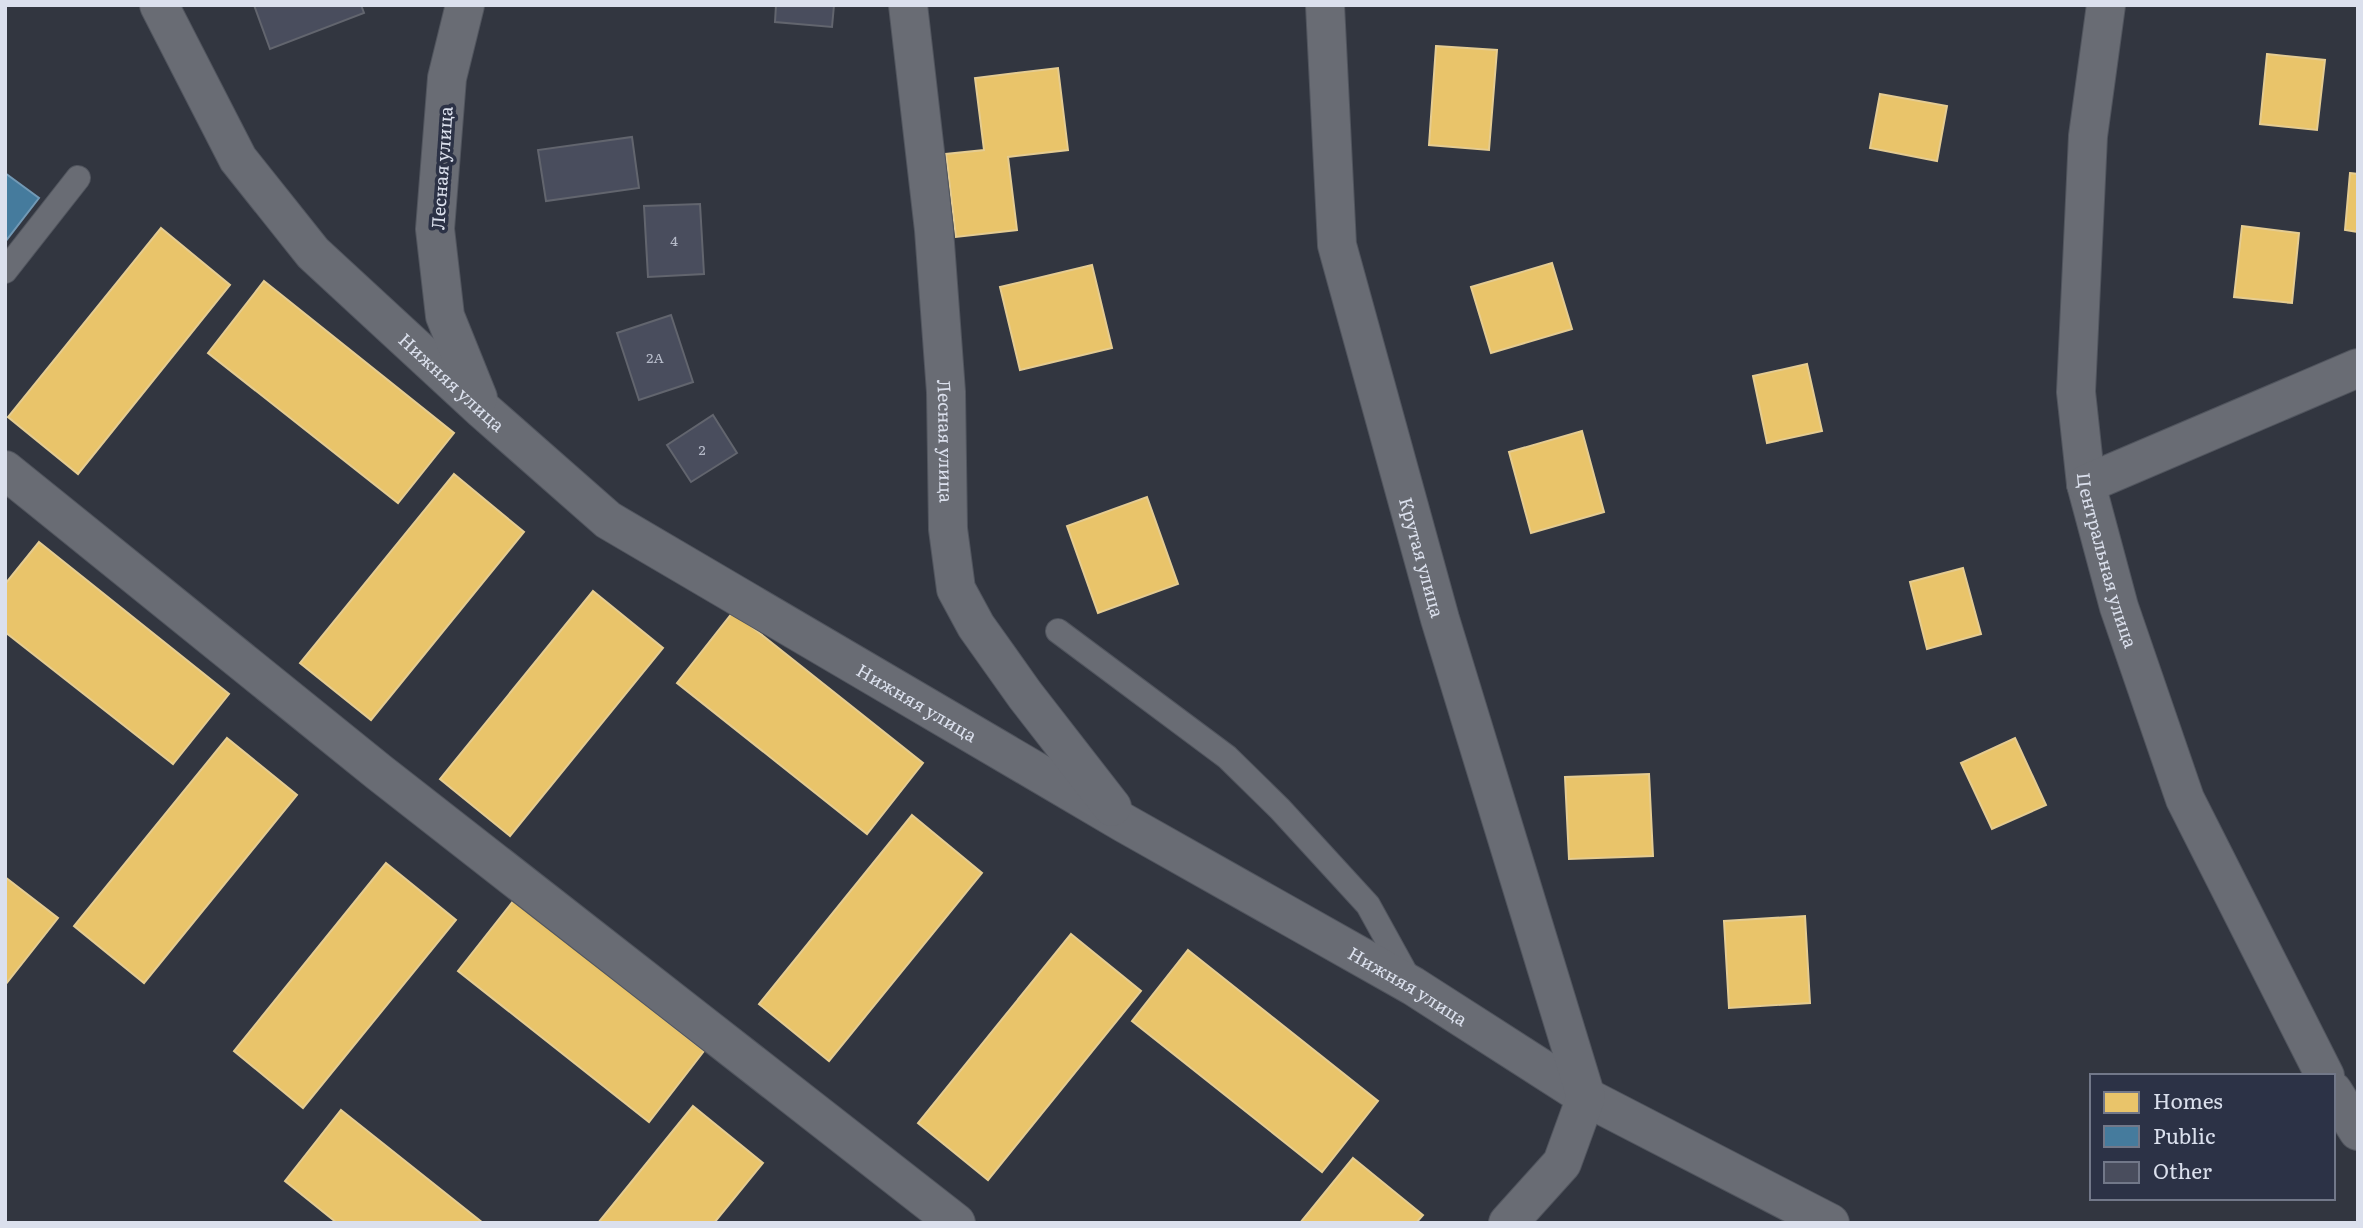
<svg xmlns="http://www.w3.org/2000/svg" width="2363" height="1228" viewBox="0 0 2363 1228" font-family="Literata,serif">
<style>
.homes{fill:#e9c46a;stroke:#e5cc91;stroke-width:2}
.public{fill:#457b9d;stroke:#7299b5;stroke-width:2}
.building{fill:#494d5d;stroke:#62656e;stroke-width:2}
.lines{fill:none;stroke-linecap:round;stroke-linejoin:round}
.lane-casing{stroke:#51555e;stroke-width:26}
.street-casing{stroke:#51555e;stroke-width:40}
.lane{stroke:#696c74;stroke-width:24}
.street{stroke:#696c74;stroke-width:38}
.labels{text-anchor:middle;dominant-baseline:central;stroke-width:7;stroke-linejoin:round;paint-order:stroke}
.number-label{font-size:14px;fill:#b6bbc9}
.street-label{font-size:18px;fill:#dbe0ed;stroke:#2c3246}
</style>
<rect width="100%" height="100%" fill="#323640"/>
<path class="homes" d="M1436 46 1497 50 1489 150 1429 145Z
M2267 54 2325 60 2317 130 2260 124Z
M1058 68 1068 150 1008 157 1017 230 956 237 946 154 984 150 975 78Z
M1880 94 1947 106 1937 161 1870 148Z
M2350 173 2358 174V232L2345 230Z
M2242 226 2299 233 2292 303 2234 297Z
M161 228 230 285 78 474 8 417Z
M1552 263 1572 329 1491 353 1471 287Z
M1092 265 1112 348 1020 370 1000 287Z
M264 281 454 433 398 503 208 353Z
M1807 364 1822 431 1767 443 1753 376Z
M1582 431 1604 512 1531 533 1509 452Z
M454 474 524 532 371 720 300 663Z
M1147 497 1178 584 1098 613 1067 526Z
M39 542 229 694 173 764 5 632V584Z
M1963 568 1981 634 1927 649 1910 582Z
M593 591 663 648 510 836 440 779Z
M733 612 923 763 867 834 677 683Z
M227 738 297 795 144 983 74 926Z
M2015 738 2046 805 1992 829 1961 763Z
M1649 774 1653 856 1569 859 1565 777Z
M912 815 982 873 829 1061 759 1004Z
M386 863 456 920 303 1108 234 1051Z
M5 877 58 918 5 985Z
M514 900 704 1051 649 1122 458 971Z
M1805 916 1810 1003 1729 1008 1724 921Z
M1071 934 1141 991 988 1180 918 1123Z
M1188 950 1378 1101 1322 1172 1132 1021Z
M693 1106 763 1163 714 1223H598Z
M341 1110 483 1223H337L285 1181Z
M1353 1158 1423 1215 1416 1223H1300Z"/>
<path class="public" d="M5 173 39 198 5 242Z"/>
<path class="building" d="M254 5H361L364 13 270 49Z
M776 5H834L832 27 775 22Z
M632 137 639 188 546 201 538 150Z
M700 204 704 274 648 277 644 206Z
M671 315 693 382 639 400 617 333Z
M713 415 737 453 691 482 667 445Z"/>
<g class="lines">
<g class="lane-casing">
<path id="lane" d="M5 271 78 178
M1058 631 1227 757 1280 809 1368 905 1411 983"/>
</g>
<g class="street-casing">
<g id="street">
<path id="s1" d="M159 5 238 159 313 253 483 410 608 520 1124 823 1413 986 1586 1097 1830 1223"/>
<path d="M465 5 447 78 435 229 445 316 478 398"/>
<path id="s2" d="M908 5 934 230 946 392 948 529 956 589 976 626 1025 695 1112 807"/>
<path id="s3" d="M1325 5 1337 245 1440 619 1586 1097 1562 1163 1508 1223"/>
<path id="s4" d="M2106 5 2088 136 2076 392 2086 484 2119 607 2185 799 2325 1076"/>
<path d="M5 470 380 773 956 1223"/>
<path d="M2086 484 2358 368"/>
<path d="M2333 1091 2358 1131"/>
</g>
</g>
<use href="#lane" class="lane"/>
<use href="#street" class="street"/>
</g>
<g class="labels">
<g class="number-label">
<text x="674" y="240">4</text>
<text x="655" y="357">2А</text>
<text x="702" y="449">2</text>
</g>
<g class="street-label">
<text transform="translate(441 168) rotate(-86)">Лесная улица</text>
<text stroke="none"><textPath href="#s1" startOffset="483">Нижняя улица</textPath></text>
<text stroke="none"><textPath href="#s2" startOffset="438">Лесная улица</textPath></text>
<text stroke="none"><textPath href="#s3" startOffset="564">Крутая улица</textPath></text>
<text stroke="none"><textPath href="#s4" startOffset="560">Центральная улица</textPath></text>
<text stroke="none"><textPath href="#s1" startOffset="1050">Нижняя улица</textPath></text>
<text stroke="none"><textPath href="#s1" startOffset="1617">Нижняя улица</textPath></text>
</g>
</g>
<rect width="2363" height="1228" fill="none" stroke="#dbe0ed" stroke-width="14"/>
<rect x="2090" y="1074" width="245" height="126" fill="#2c3246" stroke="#727889" stroke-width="2"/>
<rect x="2104" y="1092" width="35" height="21" fill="#e9c46a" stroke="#727889" stroke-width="2"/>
<text x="2153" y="1109" font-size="21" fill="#dbe0ed">Homes</text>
<rect x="2104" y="1126" width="35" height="21" fill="#457b9d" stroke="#727889" stroke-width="2"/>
<text x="2153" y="1144" font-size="21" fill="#dbe0ed">Public</text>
<rect x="2104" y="1162" width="35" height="21" fill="#494d5d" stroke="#727889" stroke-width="2"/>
<text x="2153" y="1179" font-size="21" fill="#dbe0ed">Other</text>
</svg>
